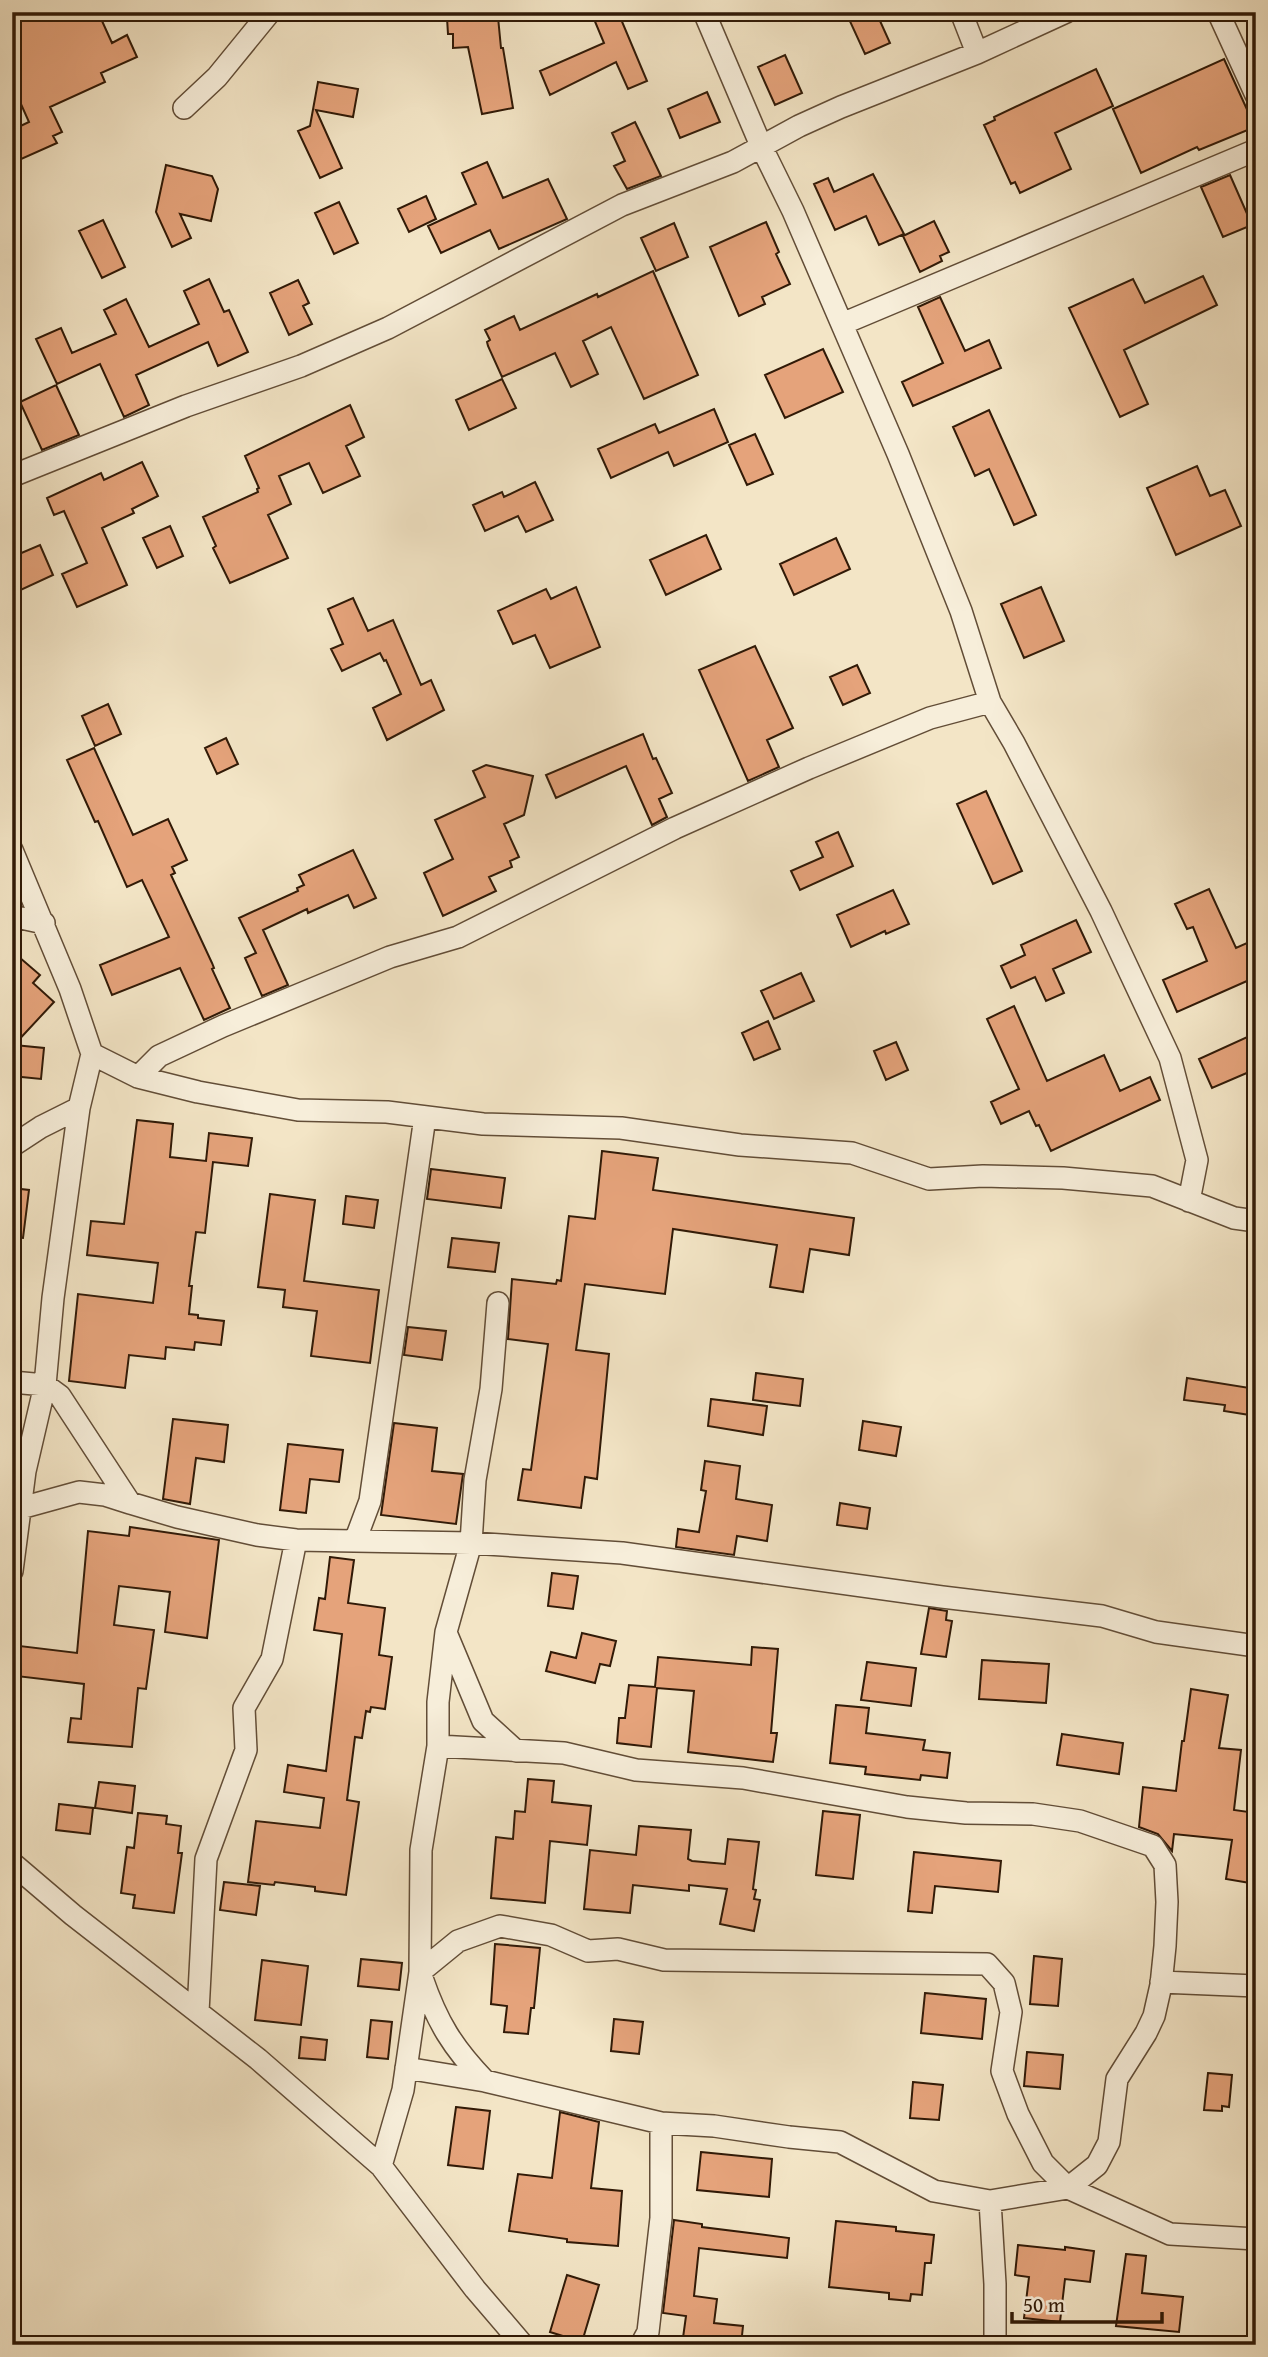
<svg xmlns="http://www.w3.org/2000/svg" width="1268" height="2357" viewBox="0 0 1268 2357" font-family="'Gentium Book Plus',serif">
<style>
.building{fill:#e5a37b;stroke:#311a07;stroke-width:2}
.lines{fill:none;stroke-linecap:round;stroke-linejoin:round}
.street-casing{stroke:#624d37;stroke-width:24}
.street{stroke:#f7eeda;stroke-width:21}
</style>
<rect width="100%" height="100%" fill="#f3e5c6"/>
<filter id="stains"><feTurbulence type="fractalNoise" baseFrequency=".00286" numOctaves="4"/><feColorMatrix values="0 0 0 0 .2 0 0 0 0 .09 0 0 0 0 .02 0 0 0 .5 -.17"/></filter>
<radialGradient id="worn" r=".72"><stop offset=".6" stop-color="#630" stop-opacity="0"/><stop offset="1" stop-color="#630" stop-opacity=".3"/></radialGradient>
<path class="building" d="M12 12H62L65 19 78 12H98L112 43 127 35 137 57 101 73 105 82 50 107 62 132 53 136 57 143 19 160 12 146V130L29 122 12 84Z
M591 12H618L647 81 628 89 616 62 550 95 540 71 604 43Z
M857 12H876L890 43 865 54 848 17Z
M498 17 501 48H503L513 108 482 114 468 47 453 48V34H448L447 18Z
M785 55 802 93 775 105 758 67Z
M1224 59 1255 127 1199 150 1197 147 1141 173 1113 109Z
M1096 69 1113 106 1055 133 1071 169 1020 193 1015 182 1011 184 984 125 995 120 994 117Z
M318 82 358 89 353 117 316 110 342 168 320 178 298 131 310 126Z
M707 92 720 122 680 138 668 109Z
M635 122 661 176 627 189 614 166 625 161 612 133Z
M487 162 503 198 548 179 567 219 499 249 490 230 441 253 428 226 476 204 462 173Z
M166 165 212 176 218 189 211 221 180 214 191 238 172 247 156 212Z
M873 174 904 234 879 245 866 216 835 230 814 184 828 178 834 192Z
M1230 175 1252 225 1223 237 1201 187Z
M426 196 436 219 409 232 398 209Z
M339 202 358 243 334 254 315 213Z
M103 220 125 267 102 278 79 231Z
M934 221 949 252 940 256 942 261 920 272 903 236Z
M766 222 779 252 776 254 790 284 762 297 765 304 739 316 710 247Z
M674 223 688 257 656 271 641 238Z
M653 271 698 375 644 399 611 327 583 341 598 374 571 387 555 353 502 377 488 346 487 342 490 340 485 330 514 316 520 330 597 294 598 297Z
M1203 276 1217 305 1124 350 1148 404 1120 417 1069 308 1133 279 1145 303Z
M209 279 224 312 229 310 248 352 218 366 208 342 136 375 149 405 124 417 100 364 57 384 36 339 61 328 72 353 116 334 104 310 126 299 149 347 199 324 184 291Z
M298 280 309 303 303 306 312 324 289 335 270 293Z
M940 297 965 351 989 340 1001 368 913 406 902 382 943 363 918 307Z
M823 349 843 392 785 418 765 375Z
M502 379 516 408 469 430 456 400Z
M56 385 79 435 42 450 20 402Z
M350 405 364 437 346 446 360 476 323 493 309 463 279 476 291 504 268 515 288 558 230 583 213 548 216 546 203 517 258 492 257 489 259 488 245 456Z
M714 409 728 442 674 466 668 452 611 478 598 449 655 424 659 433Z
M989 410 1036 515 1014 525 989 469 975 476 953 427Z
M755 434 773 474 747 485 729 445Z
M142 462 158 496 132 509 134 513 102 528 127 585 77 607 62 574 87 563 64 511 54 515 47 498 101 473 104 480Z
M1197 466 1210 496 1225 490 1241 526 1176 555 1147 488Z
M535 482 553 520 526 532 518 516 485 531 473 505 502 492 504 497Z
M170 526 183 556 157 568 143 538Z
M706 535 721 569 666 595 650 560Z
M836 538 850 569 794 595 780 564Z
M40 545 53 575 12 594V557Z
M576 587 600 647 550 668 535 635 513 644 498 611 546 589 551 599Z
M1041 587 1064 641 1024 658 1001 604Z
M353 598 368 631 393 620 421 685 431 680 444 710 387 740 373 708 401 694 386 660 384 661 380 653 342 671 331 649 343 644 328 609Z
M755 646 793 728 767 740 779 767 748 781 699 670Z
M857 665 870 693 843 705 830 677Z
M108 704 121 734 95 746 82 716Z
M643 734 653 759 656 758 672 793 659 799 667 817 652 825 626 766 556 798 546 775Z
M226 738 238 764 217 774 205 748Z
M94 748 133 835 168 819 187 860 172 867 175 873 171 875 212 963 214 968 212 969 230 1008 204 1020 180 968 112 995 100 965 169 937 142 880 127 887 98 821 95 822 67 760Z
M486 765 533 776 524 815 504 824 519 857 510 861 512 867 489 877 496 891 443 916 424 873 453 859 435 820 485 797 473 771Z
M986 791 1022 871 993 884 957 804Z
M838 832 853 866 800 890 791 871 823 857 816 842Z
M353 850 376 898 354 908 348 895 308 913 307 909 263 930 288 985 262 996 245 958 256 953 239 918 298 891 297 888 304 885 299 875Z
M1209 889 1236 948 1256 939V977L1177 1012 1163 980 1207 961 1193 927 1187 929 1175 904Z
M893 890 909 924 886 934 885 931 851 947 837 915Z
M1076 920 1091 952 1053 969 1064 993 1046 1001 1035 977 1011 988 1001 966 1025 955 1021 945Z
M12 951 40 975 33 983 54 1002 14 1045 44 1048 41 1079 12 1076Z
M801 973 814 1001 774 1019 761 991Z
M1014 1006 1047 1081 1104 1055 1120 1091 1150 1077 1160 1100 1051 1151 1039 1125 1036 1126 1029 1111 1001 1124 991 1102 1019 1089 987 1019Z
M768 1021 780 1049 754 1060 742 1033Z
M1256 1033V1069L1212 1088 1199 1059Z
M896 1042 908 1070 886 1080 874 1051Z
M137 1120 173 1124 170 1157 206 1161 209 1133 252 1138 248 1166 213 1162 205 1233 196 1232 189 1286H192L189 1314 198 1315V1318L224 1321 221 1345 195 1342 194 1350 166 1347 165 1359 129 1355 125 1388 69 1381 78 1294 153 1303 158 1263 87 1255 91 1221 124 1224Z
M602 1151 658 1158 653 1190 854 1218 849 1255 810 1249 803 1292 770 1287 777 1245 673 1229 665 1294 585 1284 576 1350 609 1354 597 1479 585 1477 581 1508 518 1500 523 1469 531 1470 548 1344 508 1339 512 1279 556 1284 557 1280 561 1281 569 1216 595 1219Z
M431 1169 505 1178 501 1208 427 1199Z
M12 1188 29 1190 23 1238 12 1237Z
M270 1194 315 1200 304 1281 379 1290 370 1363 311 1356 317 1311 283 1307 285 1290 258 1287Z
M346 1196 378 1200 374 1228 343 1224Z
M452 1238 499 1243 495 1272 448 1267Z
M408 1327 446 1331 442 1360 404 1355Z
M756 1373 803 1379 800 1406 753 1400Z
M1187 1378 1256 1389V1416L1224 1411 1225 1405 1184 1400Z
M711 1399 767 1406 763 1435 708 1426Z
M173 1419 228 1425 224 1462 196 1458 190 1504 163 1499Z
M863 1421 901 1427 896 1456 859 1450Z
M394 1423 437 1428 432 1471 463 1474 456 1524 381 1515Z
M288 1444 343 1450 339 1482 310 1479 306 1513 280 1510Z
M705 1461 740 1466 736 1499 772 1505 767 1541 737 1536 734 1555 676 1547 678 1529 699 1532 706 1491 701 1490Z
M840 1503 870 1508 867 1529 837 1525Z
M130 1527 219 1540 207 1638 165 1632 170 1592 119 1586 114 1625 154 1630 146 1689 138 1688 132 1747 68 1742 71 1718 81 1719 84 1684 16 1676 20 1646 77 1653 88 1531 129 1536Z
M330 1557 354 1560 348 1603 385 1608 379 1655 392 1657 385 1709 371 1707 370 1712 366 1711 362 1738 355 1737 347 1800 359 1802 346 1895 315 1891V1887L275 1882 274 1885 248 1882 256 1821 320 1828 324 1798 284 1792 288 1765 326 1771 342 1634 314 1630 319 1598 325 1599Z
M552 1573 578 1576 573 1609 548 1606Z
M929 1608 947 1611 946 1620 952 1621 946 1657 921 1654Z
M582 1633 616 1641 610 1666 600 1664 595 1683 546 1671 551 1652 576 1658Z
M752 1647 778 1649 771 1733H777L773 1762 688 1752 694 1691 657 1688 651 1747 617 1743 619 1718H625L629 1685 655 1687 658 1657 751 1665Z
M982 1660 1049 1664 1046 1703 979 1699Z
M867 1662 916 1668 911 1706 861 1700Z
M1191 1689 1228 1695 1219 1748 1241 1750 1234 1810 1256 1813V1884L1226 1879 1232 1840 1174 1834 1172 1851 1158 1834 1139 1827 1143 1787 1176 1791 1182 1741H1184Z
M836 1705 869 1708 866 1733 925 1740 923 1750 950 1753 947 1778 921 1775 920 1780 865 1774 866 1767 830 1763Z
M1062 1734 1123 1743 1119 1774 1057 1765Z
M528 1779 554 1781 552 1802 591 1806 587 1845 550 1841 545 1903 491 1898 496 1837 513 1839 515 1811 525 1812Z
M99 1782 135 1786 132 1813 95 1808Z
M59 1804 93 1808 90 1834 56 1830Z
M823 1811 860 1815 853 1879 816 1875Z
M138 1813 167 1816 166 1824 181 1826 178 1853H182L174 1913 133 1908 135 1895 121 1893 127 1847 134 1848Z
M639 1826 691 1830 688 1859 692 1861 725 1864 728 1839 759 1842 753 1889 756 1890 754 1899 760 1900 754 1931 720 1924 727 1889 689 1885V1891L633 1885 630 1913 584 1909 590 1850 636 1855Z
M914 1852 1001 1861 998 1892 935 1886 932 1913 908 1911Z
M224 1882 260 1886 256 1915 220 1910Z
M495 1944 540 1948 534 2008H531L528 2034 504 2032 507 2006 491 2004Z
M1034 1956 1062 1959 1058 2006 1030 2004Z
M361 1959 402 1963 399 1990 358 1986Z
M262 1960 308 1966 301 2025 255 2020Z
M925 1993 986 1999 982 2039 921 2033Z
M614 2019 643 2022 639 2054 611 2051Z
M371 2020 392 2022 388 2059 367 2057Z
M301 2037 327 2040 325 2060 299 2058Z
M1027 2052 1063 2055 1060 2089 1024 2086Z
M1208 2073 1232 2075 1229 2107 1222 2106V2111L1204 2110Z
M913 2082 943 2085 939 2120 910 2118Z
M456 2107 490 2111 483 2169 448 2165Z
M560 2112 599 2122 591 2188 622 2191 618 2246 567 2242V2239L509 2231 518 2174 552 2178Z
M701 2152 772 2159 769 2197 697 2190Z
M674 2220 702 2224V2227L789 2238 787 2258 699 2248 694 2296 717 2299 714 2323 743 2326 741 2345H682L686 2316 663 2313Z
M836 2221 896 2227V2231L934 2235 931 2263H925L922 2295 911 2294 910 2301 889 2299V2293L829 2287Z
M1018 2245 1065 2250V2247L1094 2251 1090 2282 1065 2279 1060 2322 1024 2318 1029 2277 1015 2275Z
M1126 2254 1146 2256 1142 2293 1183 2297 1179 2332 1116 2326Z
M567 2275 599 2285 582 2342 550 2332Z"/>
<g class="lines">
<g class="street-casing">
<path id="street" d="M704 12 762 148 793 211 898 454 961 611 990 702 1014 743 1101 911 1170 1058 1197 1160 1189 1201
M961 12 977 53
M1218 12 1256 95
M184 108 217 77 270 12
M842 324 1256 150
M12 476 186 406 301 366 388 328 622 205 733 162 799 126 841 107 977 53 1066 12
M12 850 70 989 92 1054 79 1108 53 1298 45 1385 25 1471 12 1571
M12 920 21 918 44 923
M92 1054 138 1077 198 1092 298 1110 387 1112 483 1124 621 1128 740 1145 852 1153 929 1179 983 1176 1063 1178 1152 1186 1234 1218 1256 1221
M138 1077 159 1056 223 1026 390 957 458 937 675 828 809 768 930 718 990 702
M12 1146 41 1127 79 1108
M12 1382 45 1385 60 1396 130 1503 177 1517 257 1535 296 1540 471 1543 622 1553 942 1597 1102 1616 1156 1632 1256 1646
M21 1508 79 1492 105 1495 130 1503
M355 1541 370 1501 425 1117
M447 1635 483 1721 516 1751
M12 1863 73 1915 258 2059 381 2166 475 2289 523 2345
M420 1972 458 1941 500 1926 551 1935 588 1951 618 1949 664 1960 987 1964 1004 1983 1011 2012 1002 2071 1018 2114 1043 2163 1068 2188 1170 2234 1256 2239
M422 1978C437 2022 453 2048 485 2081
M1161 1982 1256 1986
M198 2012 206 1859 246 1750 244 1708 272 1659 296 1540
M406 2068 485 2081 661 2123 714 2126 789 2137 840 2142 934 2191 990 2201 1068 2188 1097 2165 1109 2142 1117 2079 1146 2033 1154 2016 1161 1985 1165 1946 1167 1902 1165 1865 1153 1846 1080 1821 1033 1814 966 1813 907 1807 743 1778 636 1770 564 1753 438 1746
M381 2166 403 2090 420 1972 421 1850 438 1746V1702L446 1632 471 1543 475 1480 491 1389 498 1303
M990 2201 995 2284V2345
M641 2345 648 2332 661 2218V2123"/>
</g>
<use href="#street" class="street"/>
</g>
<rect width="1268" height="2357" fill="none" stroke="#f3e5c6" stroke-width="42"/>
<rect x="14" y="14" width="1240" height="2329" fill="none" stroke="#311a07" stroke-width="3.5"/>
<rect x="21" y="21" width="1226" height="2315" fill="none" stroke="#311a07" stroke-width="2"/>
<path d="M1012 2312v10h150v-10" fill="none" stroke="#311a07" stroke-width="3.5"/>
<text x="1023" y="2312" font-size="21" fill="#311a07" stroke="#f7eeda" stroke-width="5" paint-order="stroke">50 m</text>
<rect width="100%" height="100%" filter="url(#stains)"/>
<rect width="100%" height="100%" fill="url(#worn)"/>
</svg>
